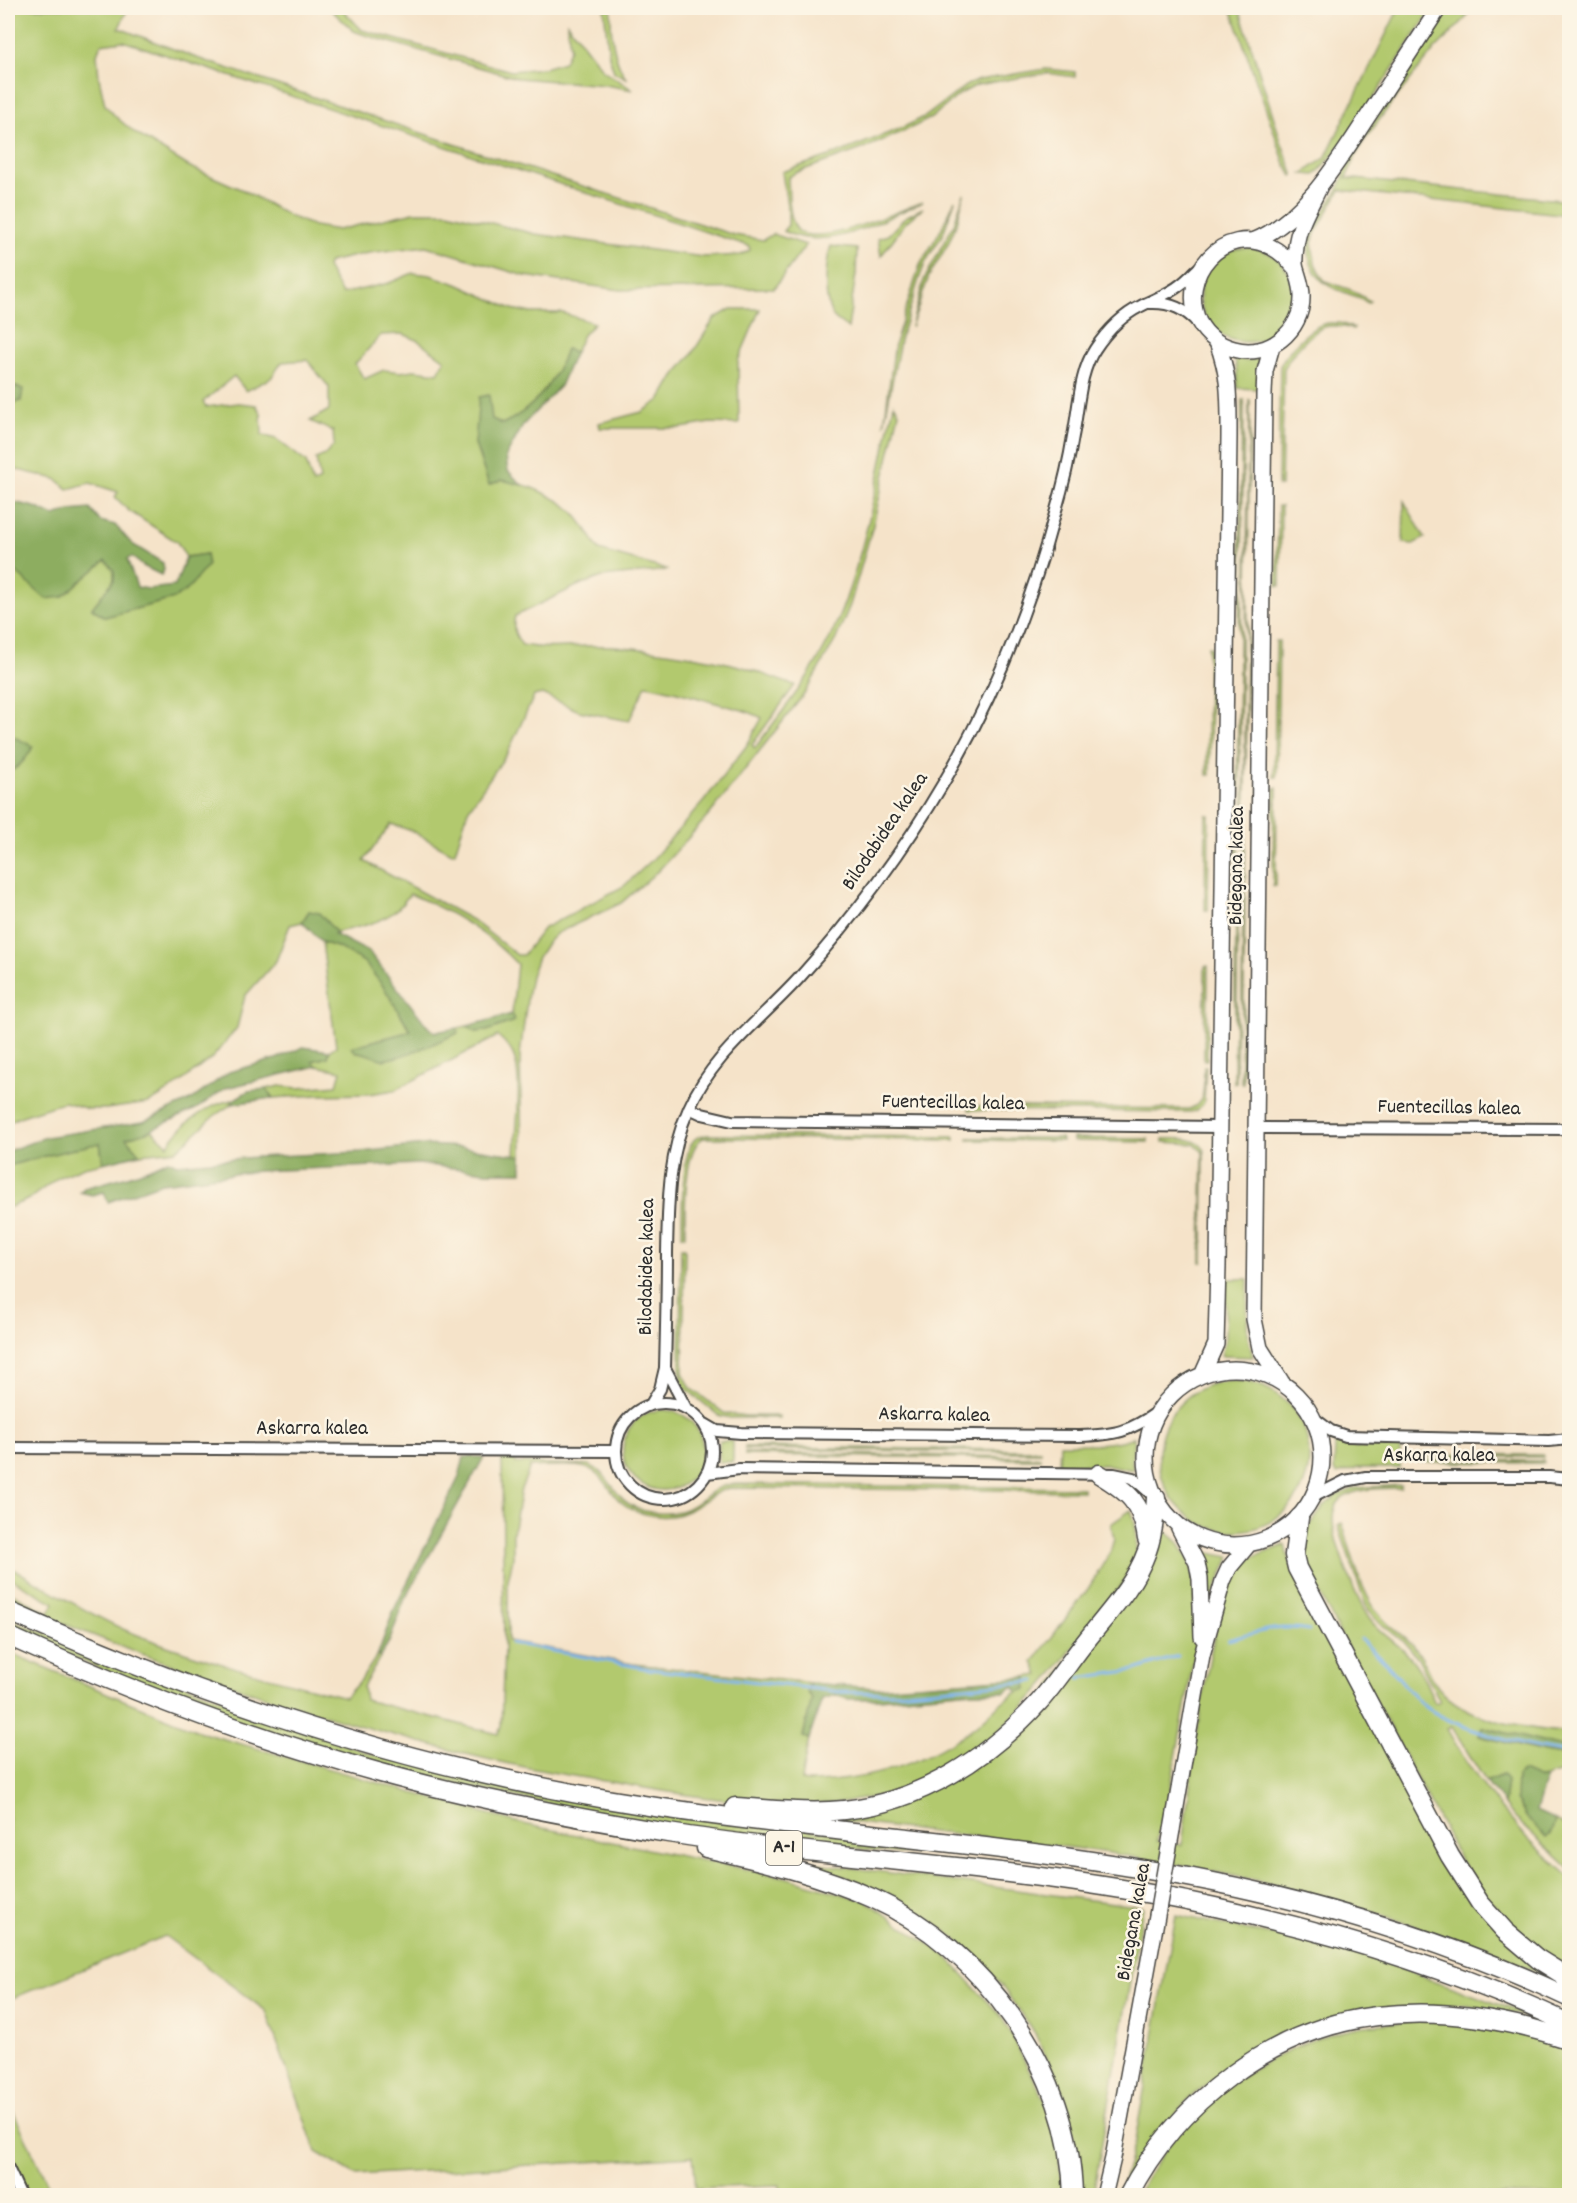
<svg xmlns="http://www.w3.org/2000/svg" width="1577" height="2203" viewBox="0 0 1577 2203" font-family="Dekko,sans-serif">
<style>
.green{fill:#b2c96e;stroke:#6e7a4c;stroke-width:1.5;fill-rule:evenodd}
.forest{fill:#8dad61;stroke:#5c6c46;stroke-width:1.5}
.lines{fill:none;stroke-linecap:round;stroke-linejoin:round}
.stream{stroke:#80b5ee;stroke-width:3}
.street-casing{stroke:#494743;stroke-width:14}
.secondary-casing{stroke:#494743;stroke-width:18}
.highway-casing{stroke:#494743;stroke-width:21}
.street{stroke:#fff;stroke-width:10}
.secondary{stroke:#fff;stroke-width:15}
.highway{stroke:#fff;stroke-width:18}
.secondary-bridge-casing{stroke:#494743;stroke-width:18;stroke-linecap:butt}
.secondary-bridge{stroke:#fff;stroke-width:15}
.labels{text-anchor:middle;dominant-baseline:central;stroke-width:5;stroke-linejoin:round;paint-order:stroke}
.shield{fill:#fcf5e5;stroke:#6a6863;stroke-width:1.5}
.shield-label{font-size:20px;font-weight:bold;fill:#2b2b2b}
.street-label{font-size:21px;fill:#2b2b2b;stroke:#fcf5e5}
</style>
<rect width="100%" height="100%" fill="#fcf5e5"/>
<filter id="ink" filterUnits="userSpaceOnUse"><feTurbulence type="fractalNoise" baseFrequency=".0167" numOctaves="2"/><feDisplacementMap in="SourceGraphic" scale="12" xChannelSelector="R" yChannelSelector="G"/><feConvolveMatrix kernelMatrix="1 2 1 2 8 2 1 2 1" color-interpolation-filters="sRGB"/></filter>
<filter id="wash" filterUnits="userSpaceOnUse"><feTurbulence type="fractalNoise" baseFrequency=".008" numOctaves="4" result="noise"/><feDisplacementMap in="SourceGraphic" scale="24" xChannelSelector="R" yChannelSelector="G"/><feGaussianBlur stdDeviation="1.35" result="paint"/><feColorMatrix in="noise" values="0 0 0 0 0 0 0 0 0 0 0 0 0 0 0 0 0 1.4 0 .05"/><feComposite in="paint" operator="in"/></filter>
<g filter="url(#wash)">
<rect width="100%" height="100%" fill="#f5e3c9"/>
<path class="green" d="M8 8H128L119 28 194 57 493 157 734 235 763 240 773 234 806 245 774 288 620 290 525 276 426 246 368 253 329 262 327 267 342 294 389 283 413 273 430 275 457 284 512 309 531 313H563L594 323 583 335 575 352 566 350C556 380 533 411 502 424L491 419 489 396 475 444 489 485C493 483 498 480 503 480 521 481 559 498 572 511 583 522 591 537 599 550L668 570 602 577 577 586 515 616C512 629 515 635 522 645 556 652 589 642 624 647 664 651 703 656 743 667 761 672 777 681 795 685L752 745 755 748C783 710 815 672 834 629 864 560 878 477 894 404L899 412 873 525 850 605 836 639 805 693 710 814 659 870 621 903 557 933 547 943 538 957 531 976 528 992 520 1055 522 1156H515C516 1128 522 1085 515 1059 512 1050 505 1042 498 1036L395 1090 369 1094 319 1095 273 1098 266 1089 280 1086 298 1088 337 1085 341 1071 317 1066 312 1061 328 1057 329 1051 336 1046 322 942C336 946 353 953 364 962 384 980 397 1009 411 1032L356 1052H365L384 1060 457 1033V1028L467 1026 475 1032 487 1031 514 1021 512 1014 517 964C488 933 449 910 410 894 405 900 400 908 394 912 378 924 355 928 336 932L309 911 302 922 290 925 276 961 245 996 237 1028 213 1057 172 1089 149 1103 106 1109H88L65 1102 19 1117 8 1123V772L12 771 13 736 8 737V562L20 576 62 597 106 560 114 571V580L92 608 105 617 173 599 206 554 186 557 177 542 129 511 115 497 118 492 90 483 68 489 56 479 14 469 8 482V458L10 456 8 454V405L21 401 13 386 8 387ZM123 41 749 246 750 250 741 255 703 257 535 234 448 212H414L338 230 314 226 289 216 245 191 188 166 135 133 116 117 105 105 99 78 97 54 101 44ZM403 334 417 340 445 360 438 373 413 370 401 372 384 370 364 379 355 364 381 335ZM307 360 329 387V410L310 421 333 431 334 445 325 455 316 459 320 480 313 484 306 462 276 439 262 435 261 413 256 405 239 403 206 407 203 402 234 376 246 391 271 378 282 362ZM646 685C670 689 692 696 716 703 733 708 746 709 762 718L747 745 704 801 652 860 624 886 544 928 523 955H517L472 920 364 861 391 824 412 831 452 853 455 852 468 810 508 752 534 696 542 694 579 711 629 721Z
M329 8H341L362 30 511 71 544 68 564 62 570 48 567 23 603 70 633 90 605 85 517 78 365 35 354 31Z
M604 8H611C610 30 613 59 626 78L614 72 609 56Z
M1231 8H1239L1281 141 1294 176H1292L1285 164Z
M1399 8H1433L1342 145 1315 175 1302 174 1325 158Z
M1449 8H1473L1464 20 1435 49 1390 105 1361 145 1346 178 1569 201V215L1340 190 1315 233 1312 243 1315 263 1320 274 1325 281 1351 290 1370 301 1368 303C1355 294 1338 292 1326 284 1318 278 1313 270 1310 261 1303 230 1328 210 1340 185 1344 177 1344 170 1347 162Z
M1046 69 1075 72V77L1047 73 977 85 960 94 931 118 913 127 865 148 795 173 788 178C789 193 788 215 796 228 811 252 901 209 923 202 881 220 828 254 783 231L788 225V212L782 172 841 152 904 127 926 116 967 85 979 80Z
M964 194 957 223 948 244 929 276 911 327 924 280 954 224Z
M955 200 943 234 926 261 919 279 900 340 884 425 895 343 920 265 942 228Z
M923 208 906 222 881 256 878 238 888 235 905 217Z
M831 246 857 249 856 274 848 328C843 324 836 320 833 316 823 301 825 263 831 246Z
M1200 295a47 47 0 1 1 94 0a47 47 0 1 1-94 0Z
M731 309H760L738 361 739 424 710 423 681 428H600L599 423 642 412 660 400 674 376 692 354 714 319Z
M1328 323H1340L1354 328 1353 329C1326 322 1319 326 1301 345 1294 353 1288 359 1284 369L1281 486H1278L1280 366C1287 351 1311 325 1328 323Z
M1235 358 1247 361 1260 358 1258 369V389L1237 388V373Z
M1242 400H1244L1236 1083H1234Z
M1249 400H1250L1243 1083H1241Z
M1404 501 1425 538 1413 544 1403 543Z
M1278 506H1281L1280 586H1277Z
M1276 641H1279L1277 777H1274Z
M1208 646 1211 647 1210 775H1207Z
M1274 788H1277L1276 886H1273Z
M1206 815H1209L1208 910H1205Z
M1205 966H1208L1207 1060H1204Z
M1204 1066H1206L1204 1103 1196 1111 1190 1112 969 1110V1106L1189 1109C1208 1103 1203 1083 1204 1066Z
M233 1100 232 1104 214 1116 177 1150 140 1154 125 1138 152 1130 168 1145C180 1125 210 1103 233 1100Z
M707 1135 955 1137V1140L703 1138C683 1148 685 1215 685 1236H682C682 1214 681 1156 694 1140 698 1136 703 1136 707 1135Z
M968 1138H1061L1062 1141 968 1140Z
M1073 1138 1148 1139V1142L1073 1141Z
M1163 1139C1177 1139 1196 1136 1204 1149L1203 1262H1201L1203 1152 1194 1144 1163 1142Z
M100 1142 103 1163 84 1167 59 1177 29 1199 8 1208V1166C38 1157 69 1150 100 1142Z
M681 1248H685L683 1373 691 1388 724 1413 746 1416H779V1418H730L718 1415 685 1388 682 1382 680 1368Z
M1226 1279H1248L1247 1333 1253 1357 1221 1356 1225 1339Z
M1159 1456a75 75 0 1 1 150 0a75 75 0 1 1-150 0Z
M623 1450a40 40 0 1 1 80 0a40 40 0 1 1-80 0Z
M1134 1437 1132 1459 1133 1470 1109 1465H1059L1060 1444C1085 1444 1110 1446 1134 1437Z
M719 1441H733V1462H719Z
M1337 1443 1356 1447H1400V1468H1358L1337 1474 1334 1471 1335 1444Z
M745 1447 1040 1450V1452L745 1449Z
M745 1453 1040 1457V1459L745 1455Z
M1420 1454 1543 1455V1457L1420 1456Z
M502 1457H514L515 1463 589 1465C610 1474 612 1493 629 1504 646 1515 675 1517 692 1506 707 1497 714 1486 732 1484L1083 1488V1491L729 1488C707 1493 696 1513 671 1516 653 1518 633 1513 619 1500 608 1489 603 1473 586 1468 572 1463 545 1467 530 1467L521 1489 513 1533V1559L508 1580V1641L633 1664 810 1683 808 1692 813 1698 803 1736 809 1739 801 1780 806 1782C868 1782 929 1763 978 1724 996 1710 1001 1698 1025 1689L1027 1677 1039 1675 1033 1662 1088 1589 1110 1553 1114 1539 1111 1524 1131 1510C1137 1526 1139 1546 1133 1562 1125 1588 1083 1634 1065 1658 1017 1721 958 1777 878 1796 797 1815 699 1798 617 1783 585 1778 552 1773 520 1766 481 1759 443 1748 405 1738 269 1702 137 1655 8 1601V1591L49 1613 54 1603 8 1577V1566C47 1587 84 1612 125 1630 195 1659 271 1678 345 1697L361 1680 378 1654 380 1657 363 1687 365 1700 498 1734 501 1727 504 1649Z
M1419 1460 1543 1461V1463L1419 1462Z
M1401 1485V1488C1382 1489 1359 1487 1343 1498 1336 1503 1333 1510 1333 1518 1332 1539 1358 1604 1371 1621 1384 1637 1402 1645 1414 1662 1423 1674 1429 1689 1435 1703L1440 1701 1419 1660 1404 1642 1376 1620 1366 1606 1338 1525 1342 1523C1353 1555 1360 1595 1384 1620 1394 1631 1408 1638 1417 1651 1426 1662 1430 1676 1438 1687 1464 1721 1530 1729 1569 1733V1749L1483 1727 1479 1736 1544 1752 1569 1756V1772C1559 1771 1556 1774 1546 1777 1538 1780 1526 1777 1517 1776 1516 1813 1524 1812 1546 1838L1551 1833 1555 1820 1569 1827V1868L1515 1818 1504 1804 1507 1781 1502 1775 1486 1782 1452 1727 1447 1729C1479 1788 1518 1833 1569 1876V1970L1539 1949 1511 1924 1487 1897 1459 1858 1335 1624 1303 1559 1304 1534 1324 1506 1337 1495 1356 1488Z
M1161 1527 1178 1542 1189 1560 1193 1574 1195 1609V1651L1164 1824H1160L1157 1841 1182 1845C1189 1796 1211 1594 1240 1565 1250 1556 1272 1551 1285 1545L1288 1558 1453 1868 1562 1982C1452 1937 1337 1895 1220 1873 1174 1864 1127 1855 1081 1849 998 1838 915 1832 832 1819L874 1811 1021 1730Z
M1199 1551 1230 1557 1208 1607Z
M8 1619 373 1755 899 1844 923 1852 904 1854 742 1836 611 1817 441 1781 249 1726 147 1689 8 1629Z
M8 1652 203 1733 523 1824 785 1877 866 1901 945 1955 1001 2016 1052 2113 1064 2195 780 2196V2185L696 2188 693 2156 355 2175 316 2152 266 2011 165 1936 8 2000Z
M808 1862 1143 1907 1093 2195H1080L1078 2157 1065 2096 1035 2034 999 1982 951 1935 898 1898Z
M1176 1915 1356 1952 1536 2018 1463 2005 1384 2009 1251 2052 1194 2094 1152 2141 1123 2195 1119 2196 1135 2141Z
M1427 2021 1508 2029 1569 2048V2195L1136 2196C1151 2171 1166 2146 1185 2124 1225 2081 1296 2039 1354 2028 1378 2023 1402 2022 1427 2021Z
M8 2101 53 2195H28L8 2155Z"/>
<path class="forest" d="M566 349 575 352 560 386 524 424 506 456 508 471 522 485 502 480 489 485 475 444 479 397 489 395 492 419 502 424C533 411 556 380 566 349Z
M13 386 23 389 21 401 8 405V387Z
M8 501 35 507 54 516 70 511 90 509 100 521 115 525 132 544 163 563 164 570 161 575 143 566 132 557 127 559 137 587 148 589 175 586 186 557 206 554 208 565 187 590 173 599 105 617 92 608 114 580V571L106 560 62 597 46 599 20 576 8 562Z
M12 736 33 746C29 756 18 769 8 772V737Z
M309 911 319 913 336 932 334 934 369 952 429 1028 435 1032 457 1028 458 1033C443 1040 396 1061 382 1059 373 1058 366 1052 356 1052L351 1047 411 1031 383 986 364 962 337 947 322 942 302 922Z
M512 1014 514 1021 487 1031 475 1032 467 1026Z
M303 1047 329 1051 328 1057 312 1061 317 1066 226 1088 196 1109 144 1133 126 1138 140 1154 103 1163 100 1143C69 1150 38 1157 8 1166V1151L46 1137 143 1122 191 1100 229 1072 276 1059Z
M266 1089 273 1098 232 1104 233 1100 248 1091Z
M424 1145 461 1147 522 1156V1172H487L419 1164 259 1171 162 1183 108 1202 104 1192 92 1195 80 1192 84 1188C113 1180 142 1174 168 1160L177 1164 256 1157 361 1152Z
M464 1457H484L404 1601 390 1640 380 1657 378 1654 393 1612 459 1477Z
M1027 1677 1026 1689 1018 1692 1014 1686 1005 1692H961L879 1699H847L836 1695 822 1699 809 1739 803 1737 812 1698 807 1692 810 1683 875 1688Z
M1482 1727 1569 1749V1756L1544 1752 1479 1736Z
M1522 1771 1538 1778H1546L1536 1811 1555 1820 1551 1833 1546 1838 1527 1818 1516 1800 1517 1776Z
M1502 1775 1507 1781 1504 1804 1486 1782Z"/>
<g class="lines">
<path class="stream" d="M1360 1639C1370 1649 1381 1657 1390 1668 1401 1679 1410 1693 1421 1703 1451 1729 1530 1748 1570 1753
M1228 1640C1258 1632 1279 1624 1309 1630
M511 1643 649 1669 841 1692 894 1693 1035 1681
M1079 1678 1135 1670 1178 1656"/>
</g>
</g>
<g filter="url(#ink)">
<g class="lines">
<g class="street-casing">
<path id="street" d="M1150 303C1169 302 1184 308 1197 322
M689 1108 702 1114 732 1121 1220 1127
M1256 1128 1570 1129
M665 1368 686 1408
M616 1451a48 48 0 1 1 96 0a48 48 0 1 1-96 0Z
M651 1404 660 1389 665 1368C666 1330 667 1291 667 1253 668 1203 668 1155 689 1108 713 1054 761 1020 800 977 854 917 903 852 944 782 994 697 1031 605 1056 510 1063 486 1069 461 1073 436 1079 408 1079 373 1095 349 1107 331 1121 316 1141 306 1154 299 1169 294 1180 285 1187 280 1193 273 1199 268
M1315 1419 1331 1431 1346 1436 1549 1441 1570 1439
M705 1424 717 1431 741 1433 1079 1436C1116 1435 1129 1432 1159 1411
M8 1448 616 1451
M707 1473 739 1469 1114 1474 1133 1478 1156 1498
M1313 1497 1345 1481 1366 1477H1549L1570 1479
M8 2168 21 2196"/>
</g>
<g class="secondary-casing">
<path id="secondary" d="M1253 241C1306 220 1343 153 1374 107 1396 74 1417 41 1439 8
M1295 268C1288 259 1281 252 1271 247 1224 222 1177 276 1199 322 1206 335 1219 345 1234 349 1268 359 1303 331 1302 296 1302 286 1299 279 1296 269 1294 263 1295 254 1296 247 1298 226 1310 207 1319 188
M1272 346 1265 371 1264 394 1254 1319 1260 1348 1281 1381
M1146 1457a88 88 0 1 1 176 0a88 88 0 1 1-176 0Z
M1203 1373 1216 1344 1218 1266 1229 436C1229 399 1230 377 1217 342
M1179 1528 1197 1563 1200 1579 1202 1637
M1172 1830 1202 1655 1223 1581 1229 1568 1249 1544
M1104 2196 1113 2158 1153 1938"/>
</g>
<g class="highway-casing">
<path id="highway" d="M1099 1474C1129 1492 1142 1503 1147 1539
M1299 1518 1294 1555 1297 1568 1450 1856 1480 1903 1505 1931 1538 1959 1570 1979
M8 1611C211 1703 422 1771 643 1805 846 1837 1054 1845 1255 1891 1362 1916 1470 1951 1570 1998
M8 1636C129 1691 253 1738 381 1773 475 1799 571 1817 668 1833 828 1858 991 1865 1151 1894 1295 1921 1437 1961 1570 2024
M735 1807C772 1809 808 1814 844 1810 921 1802 988 1758 1039 1702 1056 1683 1070 1661 1086 1641 1108 1613 1135 1585 1147 1551 1153 1535 1155 1515 1156 1498
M706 1848C762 1861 819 1874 872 1898 983 1948 1071 2071 1073 2196
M1128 2196C1176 2102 1271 2029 1377 2016 1442 2008 1507 2019 1570 2040"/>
</g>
<use href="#street" class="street"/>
<use href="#secondary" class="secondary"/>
<use href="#highway" class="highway"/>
<g class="secondary-bridge-casing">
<path id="secondary-bridge" d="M1153 1938 1172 1830"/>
</g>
<use href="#secondary-bridge" class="secondary-bridge"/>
</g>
</g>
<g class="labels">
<rect class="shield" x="766" y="1831" width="36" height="34" rx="4.5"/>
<g class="shield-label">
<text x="784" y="1848">A-1</text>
</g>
<g class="street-label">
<text transform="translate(886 832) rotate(-56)">Bilodabidea kalea</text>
<text transform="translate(1238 866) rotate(-89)">Bidegana kalea</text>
<text transform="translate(953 1104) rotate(1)">Fuentecillas kalea</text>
<text transform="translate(1449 1109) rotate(1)">Fuentecillas kalea</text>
<text transform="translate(648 1267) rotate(-89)">Bilodabidea kalea</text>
<text transform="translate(934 1416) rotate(1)">Askarra kalea</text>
<text x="312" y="1430">Askarra kalea</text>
<text x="1439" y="1457">Askarra kalea</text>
<text transform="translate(1135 1922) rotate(-80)">Bidegana kalea</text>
</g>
</g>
<rect width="1577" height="2203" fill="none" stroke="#fcf5e5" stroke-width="30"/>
</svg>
